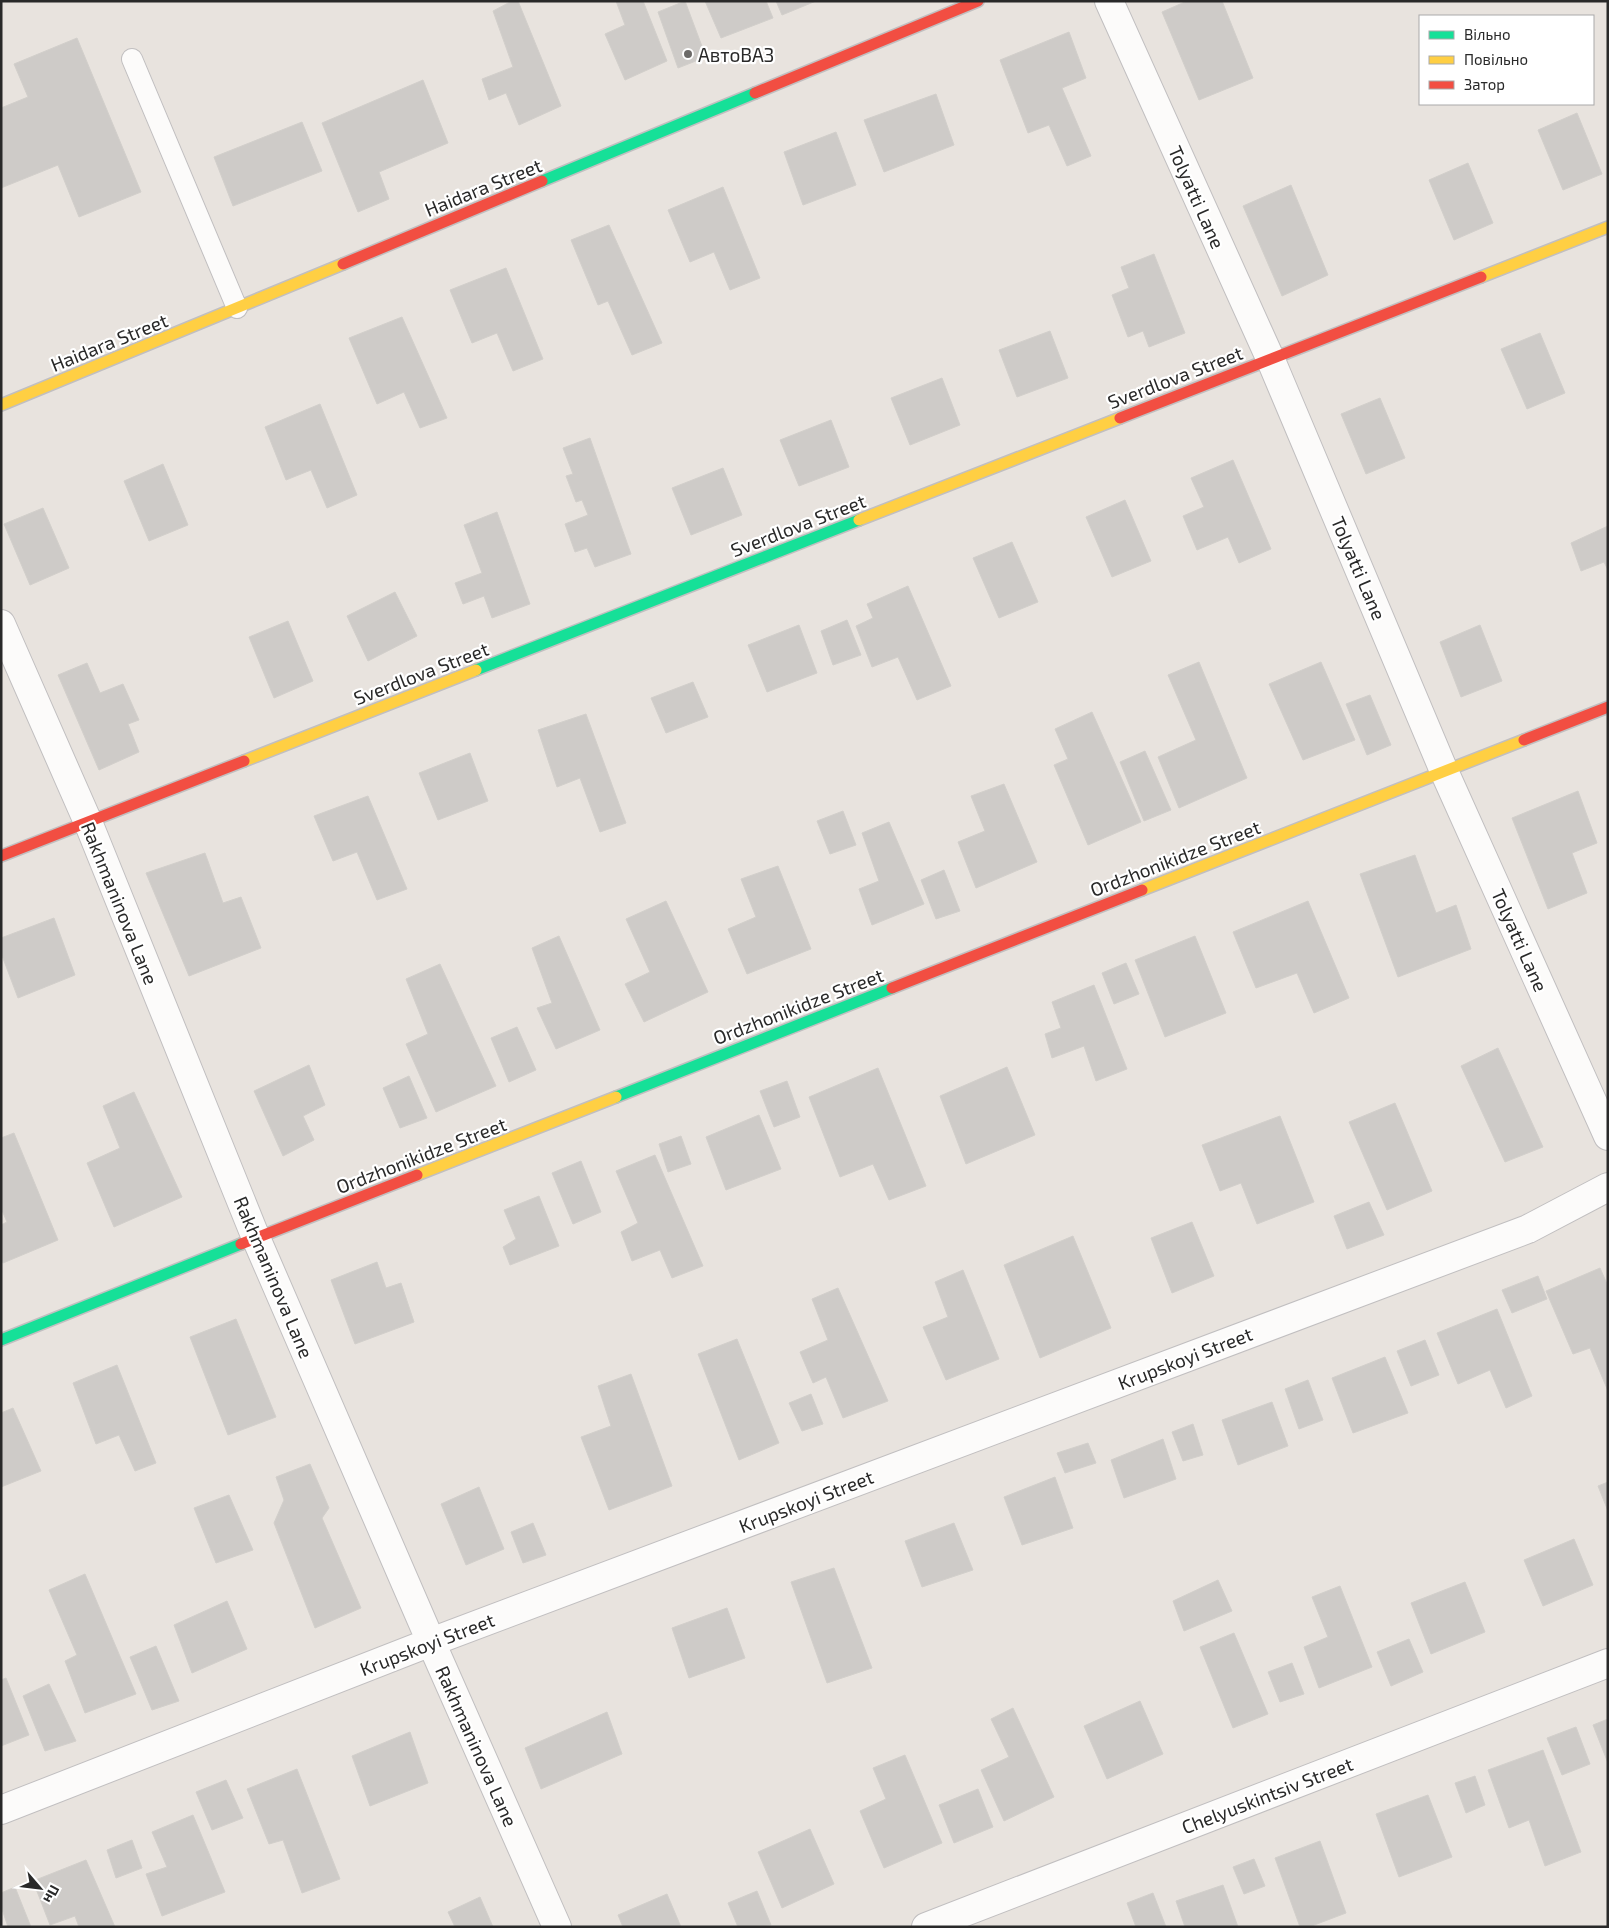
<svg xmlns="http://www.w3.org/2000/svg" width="1609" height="1928" viewBox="0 0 1609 1928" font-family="'Exo 2',sans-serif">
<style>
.building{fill:#cecbc8;stroke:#d2cfcb}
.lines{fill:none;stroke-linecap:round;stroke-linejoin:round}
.lane-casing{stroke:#c1bfc0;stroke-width:22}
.street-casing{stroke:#c1bfc0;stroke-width:30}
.fast-casing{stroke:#c1bfc0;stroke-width:14}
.slow-casing{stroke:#c1bfc0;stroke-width:14}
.jam-casing{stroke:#c1bfc0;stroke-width:14}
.lane{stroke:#fcfbfa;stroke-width:20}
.street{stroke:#fcfbfa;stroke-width:28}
.fast{stroke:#16e098;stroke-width:11}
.slow{stroke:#ffcf43;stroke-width:11}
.jam{stroke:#f24e42;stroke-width:11}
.poi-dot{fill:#6c6a68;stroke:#fff;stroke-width:2}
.labels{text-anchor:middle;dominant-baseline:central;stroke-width:4.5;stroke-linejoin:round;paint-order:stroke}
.poi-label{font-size:19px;fill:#292929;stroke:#fff;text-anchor:start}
.street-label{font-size:19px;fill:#292929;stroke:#fff}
</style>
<rect width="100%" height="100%" fill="#e8e3de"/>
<path class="building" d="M512 1H518L561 106 519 125 506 93 489 100 482 79 513 67 493 11Z
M616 1H643L667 61 625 80 605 34 625 25Z
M685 1 706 57 678 68 658 12Z
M705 1H766L773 18 721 38Z
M776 1H816L782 15Z
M1187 1H1222L1253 78 1199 100 1162 12Z
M1069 32 1086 78 1062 88 1091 156 1067 166 1049 125 1028 133 1000 60Z
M77 38 141 192 79 217 58 165 1 188V108L28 97 14 64Z
M423 80 448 143 379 172 389 199 358 212 322 123Z
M936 94 954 145 884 172 864 120Z
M1577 113 1602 174 1563 190 1538 130Z
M302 122 322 171 233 206 214 157Z
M836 132 856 185 803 205 784 152Z
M1468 163 1493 223 1454 240 1429 180Z
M1291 185 1328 275 1282 296 1243 206Z
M723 187 760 278 730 290 714 252 690 262 668 210Z
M609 225 662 343 632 355 608 301 598 305 571 240Z
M1154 254 1185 333 1149 347 1143 331 1128 337 1112 295 1129 288 1121 267Z
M506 268 543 359 513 371 497 333 472 343 450 290Z
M402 317 447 418 420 428 404 392 377 404 349 338Z
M1050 331 1068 378 1017 397 999 350Z
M1540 333 1565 393 1527 409 1501 349Z
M942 378 960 425 910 445 891 398Z
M1380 398 1405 458 1366 474 1341 414Z
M320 404 357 495 327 508 311 470 286 480 265 427Z
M831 420 849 467 799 486 780 440Z
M590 438 631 554 595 567 587 548 575 552 565 524 588 515 582 500 576 502 566 476 573 474 563 448Z
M1233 460 1271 549 1239 563 1228 537 1197 550 1183 516 1204 507 1191 478Z
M163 464 188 525 149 541 124 481Z
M723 468 742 515 691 535 672 488Z
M1125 500 1151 561 1112 577 1086 517Z
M43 508 69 568 30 585 4 524Z
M497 512 530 604 492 618 484 596 463 604 455 583 482 573 464 525Z
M1608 526V570L1604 562 1581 571 1571 543Z
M1012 542 1038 602 999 618 973 558Z
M908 586 951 686 917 700 898 657 872 667 856 626 873 618 867 604Z
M395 592 417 636 368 661 347 616Z
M847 620 861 655 833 665 821 631Z
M288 621 313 681 274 698 249 637Z
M799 625 817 673 767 692 748 645Z
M1480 625 1502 681 1461 697 1440 642Z
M1199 662 1247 778 1179 808 1158 757 1196 740 1168 675Z
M1321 662 1355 740 1303 760 1269 684Z
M87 663 100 693 123 684 139 720 128 724 139 752 99 770 58 675Z
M693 682 708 717 666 733 651 698Z
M1370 695 1391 745 1367 755 1346 704Z
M1092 712 1141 822 1088 845 1054 765 1068 759 1055 729Z
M586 714 626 823 600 832 580 778 557 787 538 730Z
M1145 751 1171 810 1144 821 1120 762Z
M470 753 488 801 438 820 419 773Z
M1004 784 1037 862 976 888 958 842 985 831 971 796Z
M1578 791 1597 843 1572 853 1587 893 1548 909 1512 818Z
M368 796 407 889 377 900 357 852 333 861 314 816Z
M843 811 856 845 830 854 817 821Z
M889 822 924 904 872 925 859 889 879 881 862 833Z
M205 853 223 903 241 897 261 948 189 976 146 873Z
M1415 855 1436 913 1456 905 1471 949 1398 977 1360 874Z
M778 866 811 949 747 974 728 929 756 917 741 879Z
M944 870 960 911 936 919 921 880Z
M666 901 708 992 644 1022 625 984 650 972 626 919Z
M1308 901 1349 998 1314 1013 1297 973 1256 988 1233 932Z
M54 918 75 975 18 998 1 953V938Z
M559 936 600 1030 556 1049 537 1008 552 1003 532 948Z
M1195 936 1226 1013 1165 1037 1135 960Z
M1126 963 1139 994 1114 1004 1102 973Z
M440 964 496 1086 436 1112 406 1044 428 1034 406 979Z
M1094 985 1127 1069 1096 1081 1084 1046 1052 1058 1045 1034 1061 1028 1052 1002Z
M517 1027 536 1070 509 1082 491 1038Z
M1498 1048 1543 1147 1505 1162 1461 1066Z
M309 1065 325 1105 303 1116 314 1140 283 1156 254 1091Z
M1007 1067 1035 1135 966 1164 940 1096Z
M878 1068 926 1186 889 1200 873 1164 840 1177 809 1097Z
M409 1076 427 1118 400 1128 383 1088Z
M787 1081 800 1117 774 1127 760 1091Z
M134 1092 182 1197 114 1227 87 1163 120 1148 103 1106Z
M1395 1103 1432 1191 1387 1210 1349 1122Z
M759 1115 781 1169 726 1190 706 1137Z
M1280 1116 1314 1202 1257 1224 1241 1183 1220 1191 1202 1145Z
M14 1133 58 1240 3 1263 1 1259V1225L7 1222 1 1208V1138Z
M681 1136 691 1164 668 1172 659 1144Z
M655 1155 703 1266 672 1278 660 1250 632 1261 621 1232 638 1223 616 1171Z
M581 1161 601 1212 573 1224 552 1173Z
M539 1196 559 1246 510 1265 503 1247 516 1239 504 1210Z
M1369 1202 1384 1235 1347 1249 1334 1216Z
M1192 1222 1214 1276 1172 1293 1151 1238Z
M1073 1236 1111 1328 1040 1358 1004 1265Z
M377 1262 386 1288 401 1283 414 1322 355 1344 331 1280Z
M1600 1268 1608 1286V1391L1590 1348 1573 1354 1546 1291Z
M963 1270 999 1359 946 1380 923 1327 948 1317 935 1282Z
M1538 1276 1547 1299 1512 1313 1502 1290Z
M838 1288 888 1401 843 1418 826 1377 813 1383 800 1352 828 1340 812 1299Z
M1497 1309 1532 1396 1506 1408 1490 1370 1458 1384 1437 1333Z
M236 1319 276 1417 228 1435 190 1337Z
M737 1339 779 1443 739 1460 698 1354Z
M1425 1340 1439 1375 1411 1386 1397 1351Z
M1385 1357 1408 1413 1353 1433 1332 1378Z
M117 1365 156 1463 135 1471 119 1435 96 1444 73 1383Z
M631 1374 672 1486 609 1510 581 1437 611 1426 598 1386Z
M1308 1380 1323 1420 1299 1429 1285 1389Z
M811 1394 823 1424 802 1431 789 1403Z
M1272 1402 1288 1446 1238 1465 1222 1420Z
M13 1408 41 1471 1 1487V1413Z
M1193 1424 1203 1455 1183 1461 1172 1432Z
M1163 1439 1176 1479 1124 1498 1111 1460Z
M1088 1443 1096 1463 1065 1473 1057 1453Z
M310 1464 329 1508 322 1518 361 1608 315 1628 274 1523 284 1500 276 1477Z
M1055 1477 1073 1528 1022 1545 1004 1497Z
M1608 1482V1511L1598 1486Z
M479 1487 504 1549 466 1565 441 1504Z
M229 1495 253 1550 216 1563 194 1508Z
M533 1523 546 1555 523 1563 511 1532Z
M954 1523 973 1570 922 1587 905 1541Z
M1574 1539 1593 1585 1543 1606 1524 1560Z
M834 1568 872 1668 827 1683 791 1582Z
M85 1574 136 1694 85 1713 65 1661 77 1655 49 1590Z
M1218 1580 1232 1611 1184 1631 1173 1601Z
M1465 1582 1485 1632 1431 1654 1411 1603Z
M1340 1586 1372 1667 1319 1688 1304 1647 1328 1637 1312 1597Z
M227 1601 247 1649 192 1673 174 1625Z
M727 1608 745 1658 689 1678 672 1628Z
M1234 1633 1268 1714 1233 1728 1200 1647Z
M1409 1639 1423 1672 1391 1686 1377 1652Z
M156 1646 179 1701 152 1710 130 1657Z
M1292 1663 1304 1694 1280 1702 1268 1672Z
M6 1678 29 1735 1 1746V1680Z
M49 1684 76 1741 45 1751 23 1696Z
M1140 1701 1163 1754 1107 1779 1084 1726Z
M1013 1708 1054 1797 1004 1821 981 1770 1009 1757 991 1719Z
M607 1712 622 1754 541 1789 525 1748Z
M1608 1719V1763L1593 1725Z
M1576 1727 1590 1764 1562 1775 1547 1738Z
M410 1732 428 1783 370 1806 352 1756Z
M1543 1750 1581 1852 1545 1866 1529 1820 1509 1828 1488 1770Z
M905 1755 942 1843 884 1868 860 1811 886 1799 873 1768Z
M297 1769 340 1879 302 1893 283 1840 269 1844 247 1789Z
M1475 1776 1485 1805 1466 1813 1455 1783Z
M226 1780 243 1818 212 1830 196 1792Z
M978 1789 993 1827 954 1843 939 1805Z
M1428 1795 1452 1857 1399 1877 1376 1814Z
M193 1815 225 1892 162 1916 146 1874 167 1867 152 1832Z
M810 1829 834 1884 782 1908 758 1852Z
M132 1840 142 1868 116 1878 107 1850Z
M1320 1841 1346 1913 1309 1927H1300L1275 1858Z
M1254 1859 1265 1886 1244 1894 1233 1867Z
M86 1860 115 1927H79L75 1916 50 1925 33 1881Z
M1223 1885 1238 1927H1185L1176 1901Z
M15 1887 31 1927H8L1 1906V1893Z
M757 1891 771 1925 738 1927 728 1903Z
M1153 1893 1166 1927H1136L1127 1903Z
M667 1894 681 1927H623L618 1915Z
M480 1897 493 1927H455L448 1912Z"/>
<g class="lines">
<g class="lane-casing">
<path id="lane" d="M132 59 237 308"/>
</g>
<g class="street-casing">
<path id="street" d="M1109 1 1270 358 1444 771 1608 1136
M1 624 88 822 256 1238 431 1642 557 1927
M1 1810 431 1642 1528 1229 1608 1187
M926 1927 1608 1663"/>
</g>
<g class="fast-casing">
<path id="fast" d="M542 181 755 93
M476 670 859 520
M616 1097 892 988
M1 1340 241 1244"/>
</g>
<g class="slow-casing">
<path id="slow" d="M1481 277 1608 227
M1 405 343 264
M859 520 1120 418
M244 761 476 670
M1142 890 1524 740
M417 1175 616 1097"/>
</g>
<g class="jam-casing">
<path id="jam" d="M755 93 978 1
M343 264 542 181
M1120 418 1481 277
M1524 740 1608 707
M1 856 244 761
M892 988 1142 890
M241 1244 417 1175"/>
</g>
<use href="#lane" class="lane"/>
<use href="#street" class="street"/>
<use href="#fast" class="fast"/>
<use href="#slow" class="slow"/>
<use href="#jam" class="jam"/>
</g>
<circle class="poi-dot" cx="688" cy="54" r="5"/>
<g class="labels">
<g class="poi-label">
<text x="698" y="54">АвтоВАЗ</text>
</g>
<g class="street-label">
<text transform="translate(483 187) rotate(-22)">Haidara Street</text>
<text transform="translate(1197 197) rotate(66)">Tolyatti Lane</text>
<text transform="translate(109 342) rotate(-22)">Haidara Street</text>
<text transform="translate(1175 377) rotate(-21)">Sverdlova Street</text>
<text transform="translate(798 525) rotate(-21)">Sverdlova Street</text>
<text transform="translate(1359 568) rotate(67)">Tolyatti Lane</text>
<text transform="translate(421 673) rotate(-21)">Sverdlova Street</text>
<text transform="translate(1175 858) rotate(-21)">Ordzhonikidze Street</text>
<text transform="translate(120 903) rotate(68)">Rakhmaninova Lane</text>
<text transform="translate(1520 940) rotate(66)">Tolyatti Lane</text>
<text transform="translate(798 1006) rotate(-21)">Ordzhonikidze Street</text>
<text transform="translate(421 1155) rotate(-21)">Ordzhonikidze Street</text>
<text transform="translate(274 1277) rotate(67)">Rakhmaninova Lane</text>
<text transform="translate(1185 1358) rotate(-21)">Krupskoyi Street</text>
<text transform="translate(806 1501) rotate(-21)">Krupskoyi Street</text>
<text transform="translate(427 1644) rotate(-21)">Krupskoyi Street</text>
<text transform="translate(477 1746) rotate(66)">Rakhmaninova Lane</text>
<text transform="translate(1267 1795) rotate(-21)">Chelyuskintsiv Street</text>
</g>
</g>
<rect width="1609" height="1928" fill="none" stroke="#292929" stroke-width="5"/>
<rect x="1419" y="15" width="175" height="90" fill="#ffffff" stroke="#a9a9a9"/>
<rect x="1429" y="31" width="25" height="8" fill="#16e098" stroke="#a9a9a9"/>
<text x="1464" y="40" font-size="15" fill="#292929">Вільно</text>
<rect x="1429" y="56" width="25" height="8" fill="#ffcf43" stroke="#a9a9a9"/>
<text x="1464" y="65" font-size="15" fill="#292929">Повільно</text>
<rect x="1429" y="81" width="25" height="8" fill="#f24e42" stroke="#a9a9a9"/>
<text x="1464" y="90" font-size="15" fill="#292929">Затор</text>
<g transform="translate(40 1888) rotate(118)" stroke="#ffffff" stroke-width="4" paint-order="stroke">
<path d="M0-4L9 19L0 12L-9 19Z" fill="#292929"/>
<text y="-8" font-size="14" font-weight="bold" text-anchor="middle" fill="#292929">Пн</text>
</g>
</svg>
